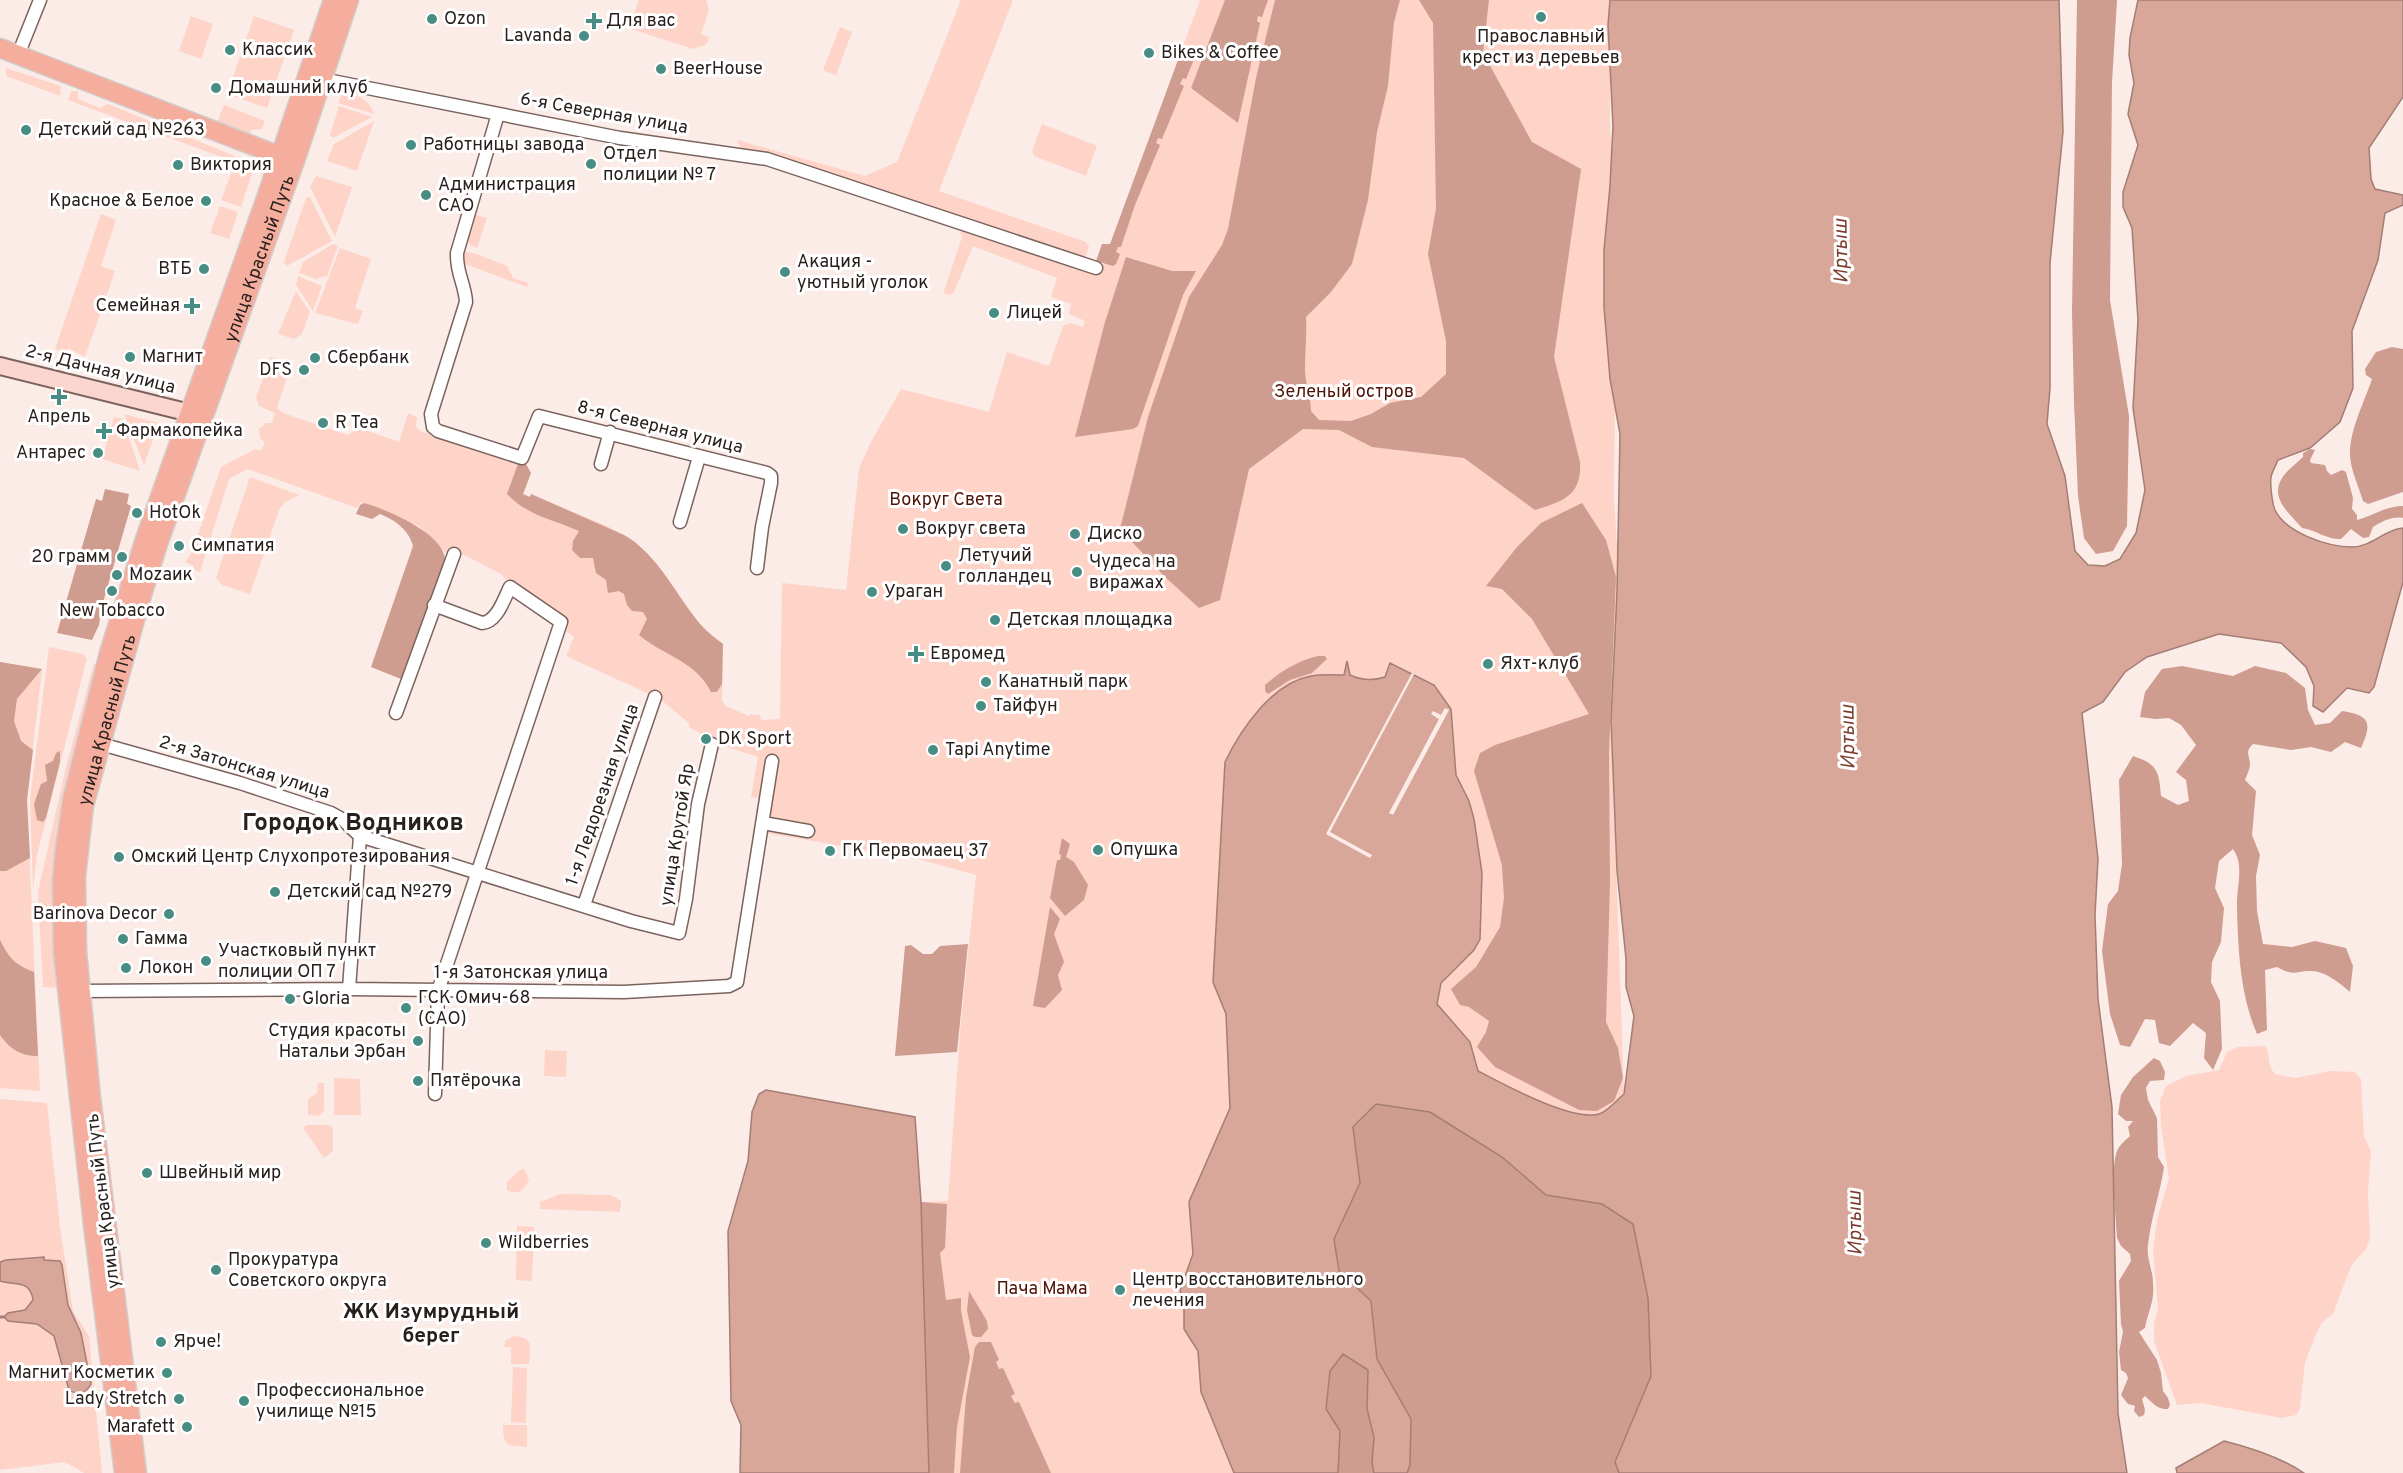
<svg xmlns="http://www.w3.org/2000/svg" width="2403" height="1473" viewBox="0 0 2403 1473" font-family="Overpass,sans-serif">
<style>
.green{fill:#fed3c8}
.forest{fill:#cf9c90}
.water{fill:#d9a69a;stroke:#a47e75;stroke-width:1.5}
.pier{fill:#fcece8}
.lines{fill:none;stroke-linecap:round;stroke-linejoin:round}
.stream{stroke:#a47e75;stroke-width:3}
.street-casing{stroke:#7a635d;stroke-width:15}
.secondary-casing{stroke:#7a635d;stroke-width:20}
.primary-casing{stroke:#d0cece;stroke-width:21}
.street{stroke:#fff;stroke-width:12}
.secondary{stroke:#fad6ce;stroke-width:16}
.primary{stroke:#f5ad9d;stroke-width:18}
.poi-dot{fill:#488d83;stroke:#fff;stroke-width:2}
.labels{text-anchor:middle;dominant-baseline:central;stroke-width:6;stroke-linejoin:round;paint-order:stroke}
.poi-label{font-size:18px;fill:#29201e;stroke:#fff;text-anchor:start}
.street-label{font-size:18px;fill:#29201e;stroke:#fff}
.park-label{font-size:18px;fill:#501306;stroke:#fff}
.water-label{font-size:20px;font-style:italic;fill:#7c3c2d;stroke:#fff}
.quarter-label{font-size:21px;font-weight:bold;fill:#29201e;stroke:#fff}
.district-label{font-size:24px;font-weight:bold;fill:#29201e;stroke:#fff}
</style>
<rect width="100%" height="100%" fill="#fcece8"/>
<path class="green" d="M639 0H706L709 10 701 34 709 37 707 44 693 49 622 26 623 18 632 19Z
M961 0H1013L939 191 1086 242 1089 247 1085 257H1079L742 150 737 140 865 176 897 162Z
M1200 0H1610V130L1614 170 1603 281 1615 397 1614 497 1619 576 1610 689 1624 1094C1617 1101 1608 1112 1599 1114 1570 1122 1504 1085 1478 1071L1470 1042 1437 1004 1441 983 1474 950 1481 909 1482 873 1474 819 1469 801 1456 775 1451 709 1408 671 1390 663 1385 677C1373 681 1361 680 1350 675L1347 663 1344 675C1334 675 1322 674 1312 676 1272 682 1241 730 1225 762L1213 981 1226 1014 1230 1108 1189 1202 1193 1254 1180 1290 1184 1310V1329L1198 1351 1201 1393 1234 1473H929L921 1202 948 1201 960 1032 976 875 922 860 766 833 778 764 767 760 762 798 751 797 758 757 718 744 715 759V741L689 727V723L660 699 566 656 574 637 565 630 564 622 508 582 501 574 462 554 445 552 419 526 360 502 357 508 248 469 229 479 200 572 193 569 194 566 185 562 192 552 221 467 255 449 261 451 265 442 260 438 259 429 266 423H272L275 413 259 406 256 397 271 357 283 361 289 371 277 408 283 413 348 435 359 428 399 442 408 413 417 417 416 426 420 431 526 464 531 473 523 494 530 497 531 494 609 527 635 541 664 573 701 626 723 644 722 701 726 706 749 716 750 714 760 715 761 720 780 719 782 583 846 590 859 468 871 442 901 389 989 412 1007 352 1049 366 1063 326 1070 323 1083 327 1085 321 1069 314 1071 304 1051 297 1057 278 973 246 954 292 950 295 945 294 944 291 962 237 960 232 963 231 1100 273 1182 49 1175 46 1177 42 1184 43Z
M191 16 213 24 201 59 179 51Z
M254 16 294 30 267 108 227 94Z
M840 27 852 32 836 75 823 70Z
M6 68 61 86 60 96 6 76Z
M71 91H78V99L100 108 108 104 237 157 232 161 68 100Z
M342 93C358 95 369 99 374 114L338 103Z
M224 105 265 121 262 129 251 130 249 134 217 122Z
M339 106 372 117 333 138 330 135Z
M374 121 357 171 327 161 334 144Z
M1042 124 1097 146 1086 176 1034 156 1032 151Z
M239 164 249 166 252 173 241 207 221 200 233 169Z
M316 176 352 187 335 237 310 187Z
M310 197 332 241 287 266 284 262 306 198Z
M220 206 238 212 229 239 210 233Z
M101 214 116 220 101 266 115 271 85 357 68 348 66 353 55 349Z
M473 214 487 218 477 248 470 245 466 236Z
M333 244 338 246 327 276 316 279 299 273 303 262Z
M340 248 371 259 355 308 363 311 358 324 315 313Z
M466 252 474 253 507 266 513 278 528 283 527 287 462 263 461 254Z
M298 276 322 286 313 311 296 285Z
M296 291 310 312 302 334 294 339 278 334Z
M124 414 159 423 144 465Z
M114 417 123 419 140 471 102 459Z
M250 477 299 495 284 503 279 510 250 594 222 585 216 578Z
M49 647 83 654 87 658 37 855 33 890 30 799Z
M0 662 42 669 27 800 40 1091 0 1088Z
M94 663 96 668 59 988 43 987 38 892 66 767Z
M2265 1046C2271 1054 2266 1063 2275 1074L2295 1078 2331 1071 2355 1072 2361 1079 2364 1136 2371 1151 2368 1191 2370 1238 2366 1249 2351 1266 2333 1314 2322 1322 2315 1337 2305 1362 2300 1409 2296 1415 2282 1418 2201 1403 2177 1405 2154 1341V1324L2158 1308 2153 1251 2157 1220 2169 1178 2161 1125 2160 1101 2166 1086 2186 1076 2219 1070 2227 1052 2238 1047Z
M545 1050 567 1051 566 1077 544 1076Z
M334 1078 360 1079 361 1115H334Z
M318 1083H324V1110L319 1116 308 1115V1099L317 1093Z
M0 1099 47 1103 60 1227 73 1311 89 1336 102 1473H84L65 1462 0 1470Z
M307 1125H330L333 1128V1151L324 1158 303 1128Z
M524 1169 529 1179C525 1190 518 1196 507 1190V1182L520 1170Z
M560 1194 610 1195 621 1201 620 1212 540 1209V1202Z
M517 1226 534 1227 532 1281 516 1280Z
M513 1336C535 1337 530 1347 529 1364H511V1347H504L505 1341Z
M513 1367 527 1368 526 1423 511 1422Z
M503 1425H527V1447C507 1446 503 1446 503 1425Z"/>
<path class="forest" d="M1225 0H1268L1262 17 1258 16 1257 21 1260 23 1238 123 1191 88Z
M1275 0H1400L1394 22 1388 86 1377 132 1368 200 1352 264 1331 292 1306 317C1307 335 1305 352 1305 369 1305 383 1311 397 1311 411L1319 420 1351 421 1371 414 1390 403 1421 397 1446 374V341L1428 254 1436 208 1433 23 1419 0H1489L1483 53 1532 142 1581 169 1554 357 1580 462C1582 496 1563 501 1535 510L1464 458 1372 447 1339 430 1303 429 1249 469 1220 600 1199 608 1164 576 1120 529 1148 417 1189 297 1222 245 1228 229 1256 78Z
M2077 0H2117L2112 82 2110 300 2129 416 2127 526 2113 551 2096 554 2084 538 2078 496 2074 402 2072 312Z
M1181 52 1195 57 1186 79 1183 78 1180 84 1184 86 1162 139 1158 138 1156 143 1160 145 1135 205 1121 247H1118L1116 252 1120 254 1116 264 1113 266 1096 261 1102 244H1110Z
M1126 257 1172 271H1196L1183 295 1138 426 1133 429 1075 437 1105 322Z
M2392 347 2403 349V492L2368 504 2363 501C2359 487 2351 471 2350 456 2349 431 2364 403 2372 379L2366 375 2365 369 2376 352Z
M2310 449 2315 450 2310 460 2311 463 2325 465 2327 471 2331 475 2342 470 2346 472 2353 498 2352 509 2357 515V520C2373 516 2385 506 2403 506V518C2392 516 2383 521 2373 527L2369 537 2363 538 2351 529 2341 539C2327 540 2316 530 2302 528 2288 512 2267 496 2285 474 2290 468 2297 463 2303 457V453Z
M519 461 526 464 531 473 523 494 530 497 531 494 624 535C659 555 675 595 701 625 707 632 715 638 723 644L722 684 717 692H711C696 661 664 656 639 635L647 619 643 612 632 611 627 605 624 594 619 591 608 593 606 580 596 573 593 558H580L572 550 573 541 579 531C552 519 528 516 507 494Z
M105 489 129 494 127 504 131 506 102 606 99 625 92 640 57 633 96 499 102 501Z
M364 503C386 509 443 533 445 559L401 679 371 667 413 546C409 530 395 520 380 514L372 519 356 514 360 505Z
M1582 503 1606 540 1616 577 1609 753 1610 884 1606 1022 1618 1048 1623 1078 1614 1101 1597 1111 1579 1110 1495 1067 1477 1047 1486 1032 1489 1021 1469 1007 1460 1005 1451 989 1476 967 1500 927 1504 898 1502 865 1474 771 1480 753 1495 745 1589 714 1532 619 1502 589 1486 586 1517 547 1541 523Z
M1318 656H1325L1327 659 1312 673 1290 680 1268 694 1265 691V685C1281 671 1297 661 1318 656Z
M0 662 42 669 17 699 14 721 21 741 33 750 27 800 30 858 6 871H0Z
M2182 666 2233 676 2255 666 2286 673 2305 688 2308 710 2315 725 2330 723 2342 711C2369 715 2373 722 2361 748L2345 742 2331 752 2311 747 2291 750 2253 744C2245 752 2249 754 2250 764 2250 769 2247 775 2245 780L2256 791 2252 835 2260 855 2256 876 2257 911 2263 944 2292 947 2315 941 2346 948 2353 966 2350 992C2340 983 2325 971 2311 971 2293 971 2295 977 2277 967L2265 970 2267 1030 2257 1034C2240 995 2238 950 2237 907 2236 887 2245 866 2233 849L2219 861 2215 888 2224 908 2221 942 2212 962 2211 982 2220 1001 2222 1049 2213 1070 2204 1058 2206 1033 2193 1023 2170 1046 2159 1043 2155 1020 2145 1019 2130 1047 2120 1045 2110 1014 2102 951 2108 904 2118 891 2122 864 2119 780 2133 756C2158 764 2159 772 2161 796L2178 805 2189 801 2186 780 2176 772 2196 745 2181 725 2169 718 2155 719 2140 717 2145 692 2162 669Z
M60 751V762L46 818 43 822 37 820 34 804 41 784 47 781 45 765 53 761 56 753Z
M1062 838 1070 844 1066 857 1074 862 1088 885 1084 900 1065 916 1050 898 1057 860H1060L1061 855 1059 854Z
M1050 907 1060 919 1054 934 1064 962 1058 975 1062 990 1045 1008 1033 1006Z
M0 940C9 958 15 965 34 972L38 1056C20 1056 10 1049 0 1035Z
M968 944 957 1052 895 1056 905 946 911 945 923 954H932L940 946Z
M2154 1058 2160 1061 2165 1072 2164 1080 2150 1081 2146 1088 2148 1100 2157 1118 2158 1157 2164 1167C2160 1194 2151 1218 2148 1245 2146 1258 2153 1270 2153 1283 2155 1301 2148 1311 2145 1328L2139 1332 2157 1360 2161 1373 2163 1391 2168 1398 2170 1405 2168 1409C2157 1410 2152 1402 2145 1396L2142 1399 2145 1410 2144 1415 2139 1417 2134 1411 2135 1406 2128 1404 2121 1395 2128 1378 2126 1373 2121 1370 2119 1352 2123 1332 2121 1324 2119 1281 2131 1261 2130 1254 2121 1246 2117 1238C2116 1218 2110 1169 2117 1151 2120 1144 2125 1141 2130 1136L2128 1127 2133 1121H2126L2118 1114 2121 1095 2133 1077Z
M1376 1104 1430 1112 1502 1157 1546 1195 1602 1204 1633 1224 1648 1298 1651 1376 1615 1461 1619 1473H1407L1410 1465 1411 1419 1377 1359 1371 1301 1339 1271 1334 1239 1360 1183 1353 1128Z
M921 1202 947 1204 945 1248 940 1253 946 1300 961 1298V1311L970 1357 957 1427 954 1473H929Z
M969 1291 987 1321 988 1329 981 1337H975L972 1335 967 1310Z
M979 1342H991L999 1360 996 1362 999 1369 1003 1368 1015 1394 1011 1396 1015 1403 1019 1402 1051 1473H960L966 1397 975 1347Z
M1343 1353 1368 1370 1367 1408 1374 1437 1372 1463 1374 1473H1338L1340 1431 1326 1409 1330 1371Z"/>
<path class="water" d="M1610 0H2059L2063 132 2050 263V388L2047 424 2065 476 2075 551 2088 565 2105 566 2120 559 2136 533 2145 490 2133 408 2138 320 2132 228 2123 207V192L2138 145 2128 114 2134 83 2129 55 2130 38 2138 0H2403V97L2369 148 2371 179 2375 189 2403 195V205L2385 213 2378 260 2352 331 2353 388 2340 422 2310 448 2278 460C2276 465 2272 472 2271 477 2270 484 2272 503 2275 510 2286 533 2328 547 2352 547 2372 547 2385 529 2403 528V582L2374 687 2369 693 2347 688 2323 712 2313 706 2314 686 2306 667 2281 643 2219 634 2147 657 2125 672 2103 702 2082 713 2098 859 2095 915 2098 999 2112 1107 2118 1413 2127 1473H1619L1615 1462 1651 1376 1648 1298 1633 1224 1602 1204 1546 1195 1502 1157 1430 1112 1376 1104 1353 1127 1360 1183 1334 1239 1339 1271 1371 1301 1377 1359 1411 1419 1410 1465 1407 1473H1374L1372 1463 1374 1437 1367 1409 1368 1370 1343 1354 1330 1371 1326 1409 1340 1431 1338 1473H1234L1201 1392 1198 1351 1184 1329V1310L1180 1290 1193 1254 1189 1202 1230 1108 1226 1014 1213 982 1225 762C1241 729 1272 683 1311 676 1322 674 1334 675 1344 675L1347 661 1350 675C1361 680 1373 681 1385 677L1390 663 1434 685 1451 709 1456 775 1469 801 1474 819 1482 873 1480 939 1474 950 1441 983 1437 1004 1470 1042 1478 1071C1503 1084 1572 1122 1599 1114 1607 1112 1617 1100 1624 1094L1634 1016 1626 987V959L1617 871 1611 720 1617 591 1620 434 1610 379 1604 307V250L1610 186 1613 126 1608 25Z
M766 1090 915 1117 921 1202 929 1473H740L741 1425 731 1401 728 1231 748 1161 752 1112 759 1094Z
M44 1257V1260L60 1261 62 1265 68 1305 81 1333 91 1384C86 1393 78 1396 69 1390L54 1336 37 1324 8 1321 4 1317 8 1313 25 1310 33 1300C30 1279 15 1286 0 1281V1262L6 1260Z
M2224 1441C2252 1448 2280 1457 2304 1473H2177L2176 1468Z"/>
<path class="pier" d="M1412 673 1414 674 1330 832 1372 855 1370 858 1326 834Z
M1445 708 1449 710 1393 815 1389 813 1439 719 1431 714 1433 711 1441 715Z"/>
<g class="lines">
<path class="stream" d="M0 1317H4"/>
<g class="street-casing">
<path id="street" d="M18 55 40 0
M317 78 620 138 767 159 1096 268
M498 114 457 253C456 273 465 284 466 302L431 414 433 427 438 431 522 458 539 416 767 473 771 476V483L762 527 757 568
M601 464 610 432
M680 522 699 457
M434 605 482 623C497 622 504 599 510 587L561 622 438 991 435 1094
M396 713 454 554
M101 744 240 783 331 813 342 819 360 836 631 921 679 933 686 899 698 804 712 744
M763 823 808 831
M584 905 655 697
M349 989 360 836
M81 991 349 989 624 992 729 986 737 982 772 761"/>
</g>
<g class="secondary-casing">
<path id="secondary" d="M0 366 190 413"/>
</g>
<g class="primary-casing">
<g id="primary">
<path d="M0 48 290 160"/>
<path d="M124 1473 93 1225 63 952 62 881 65 849 72 801 87 740 109 653 145 539 266 198 333 0"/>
<path id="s1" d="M137 1473 91 1097 77 951 76 876 84 806 141 598 158 544 295 161 349 0"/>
</g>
</g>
<use href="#street" class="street"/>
<use href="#secondary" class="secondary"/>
<use href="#primary" class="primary"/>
</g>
<g class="poi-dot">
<circle cx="1541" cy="17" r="6"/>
<circle cx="432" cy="19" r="6"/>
<path d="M591 12h6v6h6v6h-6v6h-6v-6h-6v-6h6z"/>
<circle cx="584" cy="36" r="6"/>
<circle cx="230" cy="50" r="6"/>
<circle cx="1149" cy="53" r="6"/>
<circle cx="661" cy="69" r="6"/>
<circle cx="216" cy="88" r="6"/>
<circle cx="26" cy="130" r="6"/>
<circle cx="411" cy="145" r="6"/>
<circle cx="591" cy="164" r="6"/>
<circle cx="178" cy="165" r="6"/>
<circle cx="426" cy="195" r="6"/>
<circle cx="206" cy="201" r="6"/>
<circle cx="204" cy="269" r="6"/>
<circle cx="785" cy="272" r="6"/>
<path d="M189 297h6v6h6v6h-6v6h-6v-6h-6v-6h6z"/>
<circle cx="994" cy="313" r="6"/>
<circle cx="130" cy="357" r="6"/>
<circle cx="315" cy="358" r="6"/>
<circle cx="304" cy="370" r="6"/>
<path d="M56 388h6v6h6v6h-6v6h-6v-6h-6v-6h6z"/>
<circle cx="323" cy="423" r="6"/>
<path d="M101 422h6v6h6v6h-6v6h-6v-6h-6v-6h6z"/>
<circle cx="98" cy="453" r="6"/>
<circle cx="137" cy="513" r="6"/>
<circle cx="903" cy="529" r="6"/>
<circle cx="1075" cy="534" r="6"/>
<circle cx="179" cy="546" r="6"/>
<circle cx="122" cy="557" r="6"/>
<circle cx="946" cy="566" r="6"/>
<circle cx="1077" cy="572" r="6"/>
<circle cx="117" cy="575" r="6"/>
<circle cx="112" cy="591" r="6"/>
<circle cx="872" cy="592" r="6"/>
<circle cx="995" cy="620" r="6"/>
<path d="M913 645h6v6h6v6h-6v6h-6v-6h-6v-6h6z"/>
<circle cx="1488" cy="664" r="6"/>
<circle cx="986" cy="682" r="6"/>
<circle cx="981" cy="706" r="6"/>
<circle cx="706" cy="739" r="6"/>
<circle cx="933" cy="750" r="6"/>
<circle cx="1098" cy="850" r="6"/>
<circle cx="830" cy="851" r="6"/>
<circle cx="119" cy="857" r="6"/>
<circle cx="275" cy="892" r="6"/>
<circle cx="169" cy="914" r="6"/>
<circle cx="123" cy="939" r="6"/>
<circle cx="206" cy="961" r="6"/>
<circle cx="126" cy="968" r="6"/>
<circle cx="290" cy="999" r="6"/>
<circle cx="406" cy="1008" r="6"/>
<circle cx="418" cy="1041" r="6"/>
<circle cx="418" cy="1081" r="6"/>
<circle cx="147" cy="1173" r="6"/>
<circle cx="486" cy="1243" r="6"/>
<circle cx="216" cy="1270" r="6"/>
<circle cx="1120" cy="1290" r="6"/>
<circle cx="161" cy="1342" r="6"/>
<circle cx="167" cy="1373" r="6"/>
<circle cx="179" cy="1399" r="6"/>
<circle cx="244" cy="1401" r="6"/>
<circle cx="187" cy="1427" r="6"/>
</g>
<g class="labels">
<g class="poi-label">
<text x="444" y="19">Ozon</text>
<text x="606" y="21">Для вас</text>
<text x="572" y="36" text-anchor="end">Lavanda</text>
<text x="1541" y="37" text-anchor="middle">Православный<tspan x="1541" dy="21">крест из деревьев</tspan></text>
<text x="242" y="50">Классик</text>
<text x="1161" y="53">Bikes &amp; Coffee</text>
<text x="673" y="69">BeerHouse</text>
<text x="228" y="88">Домашний клуб</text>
<text x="38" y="130">Детский сад №263</text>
<text x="423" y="145">Работницы завода</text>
<text x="603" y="154">Отдел<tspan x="603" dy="21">полиции № 7</tspan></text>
<text x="190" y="165">Виктория</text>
<text x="438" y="185">Администрация<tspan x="438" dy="21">САО</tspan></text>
<text x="194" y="201" text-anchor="end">Красное &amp; Белое</text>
<text x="797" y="262">Акация -<tspan x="797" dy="21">уютный уголок</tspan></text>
<text x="192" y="269" text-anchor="end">ВТБ</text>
<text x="180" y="306" text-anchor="end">Семейная</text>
<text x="1006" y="313">Лицей</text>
<text x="142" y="357">Магнит</text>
<text x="327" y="358">Сбербанк</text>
<text x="292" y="370" text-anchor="end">DFS</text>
<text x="59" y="417" text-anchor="middle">Апрель</text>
<text x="335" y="423">R Tea</text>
<text x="116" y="431">Фармакопейка</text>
<text x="86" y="453" text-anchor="end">Антарес</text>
<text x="149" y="513">HotOk</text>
<text x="915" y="529">Вокруг света</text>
<text x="1087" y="534">Диско</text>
<text x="191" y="546">Симпатия</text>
<text x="958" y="556">Летучий<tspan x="958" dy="21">голландец</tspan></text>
<text x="110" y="557" text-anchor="end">20 грамм</text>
<text x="1089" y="562">Чудеса на<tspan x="1089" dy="21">виражах</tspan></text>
<text x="129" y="575">Mozaик</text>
<text x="884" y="592">Ураган</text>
<text x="112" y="611" text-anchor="middle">New Tobacco</text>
<text x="1007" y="620">Детская площадка</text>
<text x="930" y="654">Евромед</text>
<text x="1500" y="664">Яхт-клуб</text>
<text x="998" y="682">Канатный парк</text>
<text x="993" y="706">Тайфун</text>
<text x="718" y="739">DK Sport</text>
<text x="945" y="750">Tapi Anytime</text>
<text x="1110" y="850">Опушка</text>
<text x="842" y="851">ГК Первомаец 37</text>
<text x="131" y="857">Омский Центр Слухопротезирования</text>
<text x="287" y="892">Детский сад №279</text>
<text x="157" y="914" text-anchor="end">Barinova Decor</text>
<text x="135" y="939">Гамма</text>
<text x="218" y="951">Участковый пункт<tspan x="218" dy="21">полиции ОП 7</tspan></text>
<text x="138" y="968">Локон</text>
<text x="418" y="998">ГСК Омич-68<tspan x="418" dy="21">(САО)</tspan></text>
<text x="302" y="999">Gloria</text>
<text x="406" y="1031" text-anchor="end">Студия красоты<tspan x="406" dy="21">Натальи Эрбан</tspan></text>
<text x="430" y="1081">Пятёрочка</text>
<text x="159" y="1173">Швейный мир</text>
<text x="498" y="1243">Wildberries</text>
<text x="228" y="1260">Прокуратура<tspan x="228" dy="21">Советского округа</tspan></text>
<text x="1132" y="1280">Центр восстановительного<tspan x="1132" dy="21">лечения</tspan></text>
<text x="173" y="1342">Ярче!</text>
<text x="155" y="1373" text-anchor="end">Магнит Косметик</text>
<text x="256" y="1391">Профессиональное<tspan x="256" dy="21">училище №15</tspan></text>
<text x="167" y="1399" text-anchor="end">Lady Stretch</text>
<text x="175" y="1427" text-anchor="end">Marafett</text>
</g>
<g class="street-label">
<text transform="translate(604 114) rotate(10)">6-я Северная улица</text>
<text stroke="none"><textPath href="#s1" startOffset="1246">улица Красный Путь</textPath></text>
<text transform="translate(100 370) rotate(14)">2-я Дачная улица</text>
<text transform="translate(660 428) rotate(14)">8-я Северная улица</text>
<text stroke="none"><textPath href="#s1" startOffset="760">улица Красный Путь</textPath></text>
<text transform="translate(244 768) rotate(17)">2-я Затонская улица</text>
<text transform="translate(603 795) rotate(-71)">1-я Ледорезная улица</text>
<text transform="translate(678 835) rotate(-81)">улица Крутой Яр</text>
<text x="521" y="973">1-я Затонская улица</text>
<text transform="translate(104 1201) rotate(-97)">улица Красный Путь</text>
</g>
<g class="park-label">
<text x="1344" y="392">Зеленый остров</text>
<text x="946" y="500">Вокруг Света</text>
<text x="1042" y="1289">Пача Мама</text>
</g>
<g class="water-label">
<text transform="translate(1842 251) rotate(-91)">Иртыш</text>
<text transform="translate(1849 737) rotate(-91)">Иртыш</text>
<text transform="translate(1856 1223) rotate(-91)">Иртыш</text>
</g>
<g class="quarter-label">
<text x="431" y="1312">ЖК Изумрудный<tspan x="431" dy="24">берег</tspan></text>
</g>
<g class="district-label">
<text x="353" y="824">Городок Водников</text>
</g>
</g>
</svg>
